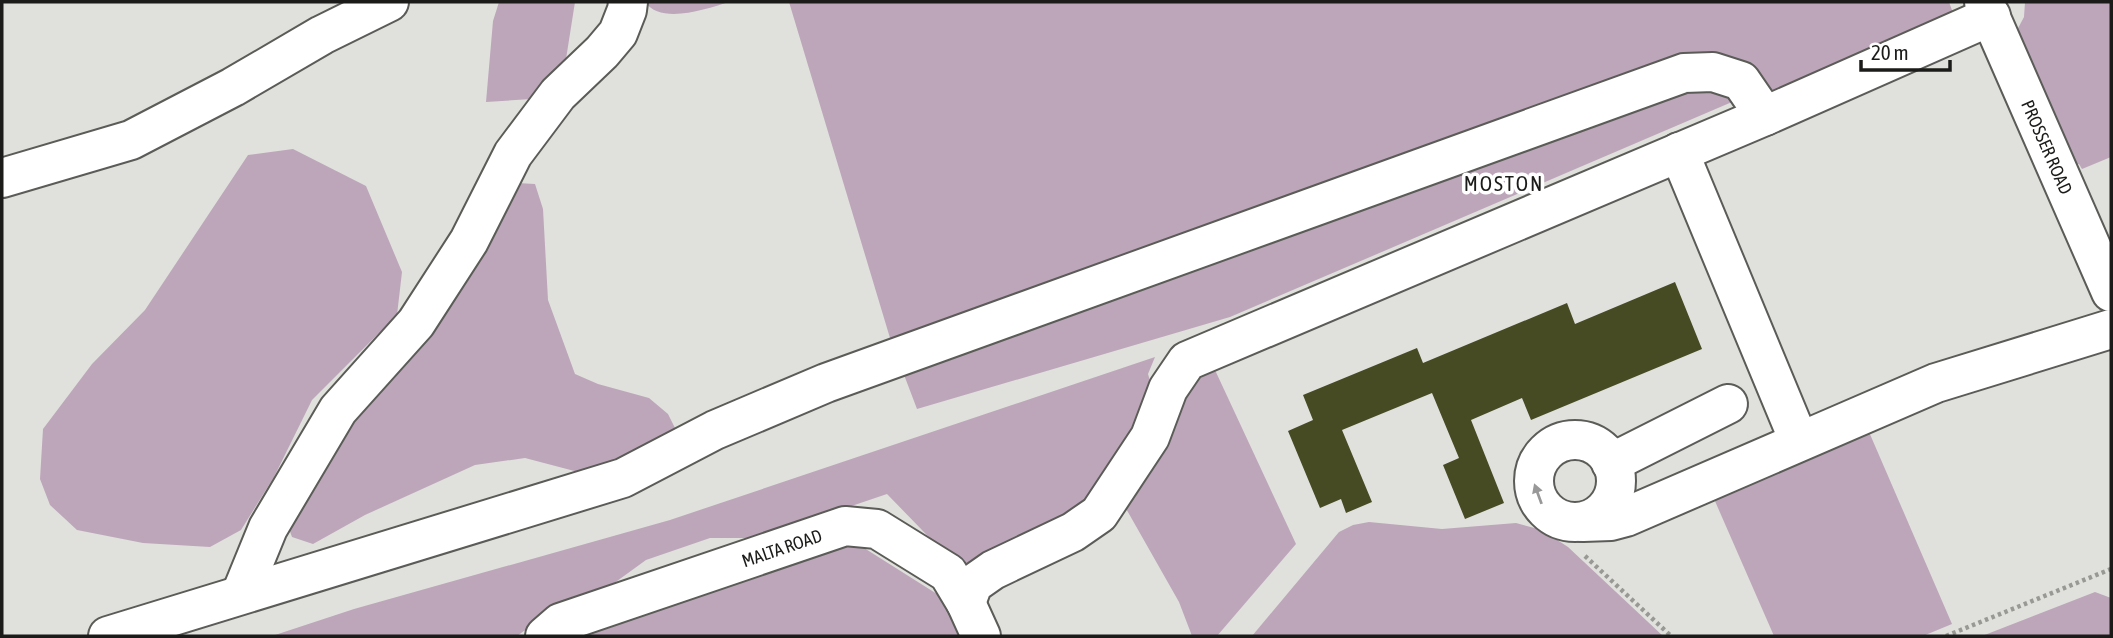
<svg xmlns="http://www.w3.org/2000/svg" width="2113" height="638" viewBox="0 0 2113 638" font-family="'Asap Condensed',sans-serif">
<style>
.green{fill:#bda6ba}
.building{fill:#474b24}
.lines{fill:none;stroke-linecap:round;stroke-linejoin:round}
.minor-casing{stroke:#5b5c58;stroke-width:42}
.path{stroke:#989895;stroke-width:4.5;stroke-dasharray:3.5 3.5;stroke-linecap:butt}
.minor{stroke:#fff;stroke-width:38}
.oneway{fill:#989898}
.labels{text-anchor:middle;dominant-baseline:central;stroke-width:7;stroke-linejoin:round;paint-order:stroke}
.street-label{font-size:18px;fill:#1b1b19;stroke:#fff}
.quarter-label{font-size:21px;letter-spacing:2px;fill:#1b1b19;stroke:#fff}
</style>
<rect width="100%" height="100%" fill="#e0e1dd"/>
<path class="green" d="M499 2H575L566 59 531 99 486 102 493 21Z
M645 2H729C706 9 661 25 645 2Z
M789 2H1949L1953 13 1769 93 1732 102 1230 317 917 409 890 338Z
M2025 2H2111V157L2082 169 2079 164 2072 166 2016 32 2024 17Z
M293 149 366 186 402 272 397 315 312 400 274 477 241 530 210 547 143 543 77 530 50 505 40 479 43 429 92 364 145 310 248 155Z
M517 183 535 184 543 209 548 300 575 374 598 384 649 398 668 414 675 428 669 442 582 473 525 458 475 465 365 515 313 544 292 537 285 518 339 440 416 343Z
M1208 355 1296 544 1217 636H1192L1179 602 1120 498Z
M1155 357 1148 374 1155 398 1097 506 971 562 956 565 887 494 757 538H710L646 560 606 589 557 607 517 636H272L354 609 670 520Z
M1866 425 1952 624 1923 636H1774L1711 492Z
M1369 522 1442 529 1516 523 1542 530 1568 547 1663 636H1252L1339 532 1353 525Z
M853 541 937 594 969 636H566Z
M2095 592 2111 598V636H1982Z"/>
<path class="building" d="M1675 282 1702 349 1531 420 1522 398 1471 420 1504 503 1465 519 1443 465 1459 458 1432 393 1342 430 1372 502 1346 513 1341 499 1320 508 1288 431 1313 420 1303 395 1417 348 1423 363 1567 303 1575 324Z"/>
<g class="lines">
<g class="minor-casing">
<g id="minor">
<path id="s1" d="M1984 2 2111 292"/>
<path d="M1679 152 1799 441"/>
<path d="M2 178 131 140 233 87 322 35 389 2"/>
<circle cx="1575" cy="481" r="41"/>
<path d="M1611 463 1728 404"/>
<path d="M1583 522 1611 521 1626 517 1936 383 2111 329"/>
<path d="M241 594 268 528 338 410 416 323 469 241 513 154 558 94 602 52 618 33 627 10 628 2"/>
<path d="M966 603 973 584 993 570 1073 532 1099 514 1150 437 1168 389 1187 361 1765 116 1991 16"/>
<path d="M108 636 623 478 715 430 826 383 1684 73 1713 72 1741 81 1765 116"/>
<path id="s2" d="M545 636 560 623 845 526 877 529 948 573 966 603 981 636"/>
</g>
</g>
<path class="path" d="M1537 497 1548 521
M1585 556 1671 636
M1946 636 2111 569"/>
<use href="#minor" class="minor"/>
</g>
<defs><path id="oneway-solid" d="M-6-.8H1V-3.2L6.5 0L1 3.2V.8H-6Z" transform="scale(1.75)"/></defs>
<use class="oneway" href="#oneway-solid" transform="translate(1538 494) rotate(-110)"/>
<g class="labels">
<g class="street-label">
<text stroke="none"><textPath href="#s1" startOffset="158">PROSSER ROAD</textPath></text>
<text stroke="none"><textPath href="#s2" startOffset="254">MALTA ROAD</textPath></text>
</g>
<g class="quarter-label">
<text x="1504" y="183">MOSTON</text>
</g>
</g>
<rect width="2113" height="638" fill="none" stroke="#1b1b19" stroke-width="7"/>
<path d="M1861 60v10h89v-10" fill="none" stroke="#1b1b19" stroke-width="3.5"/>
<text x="1871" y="60" font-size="21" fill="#1b1b19" stroke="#ffffff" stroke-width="5" paint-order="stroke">20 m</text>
</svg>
